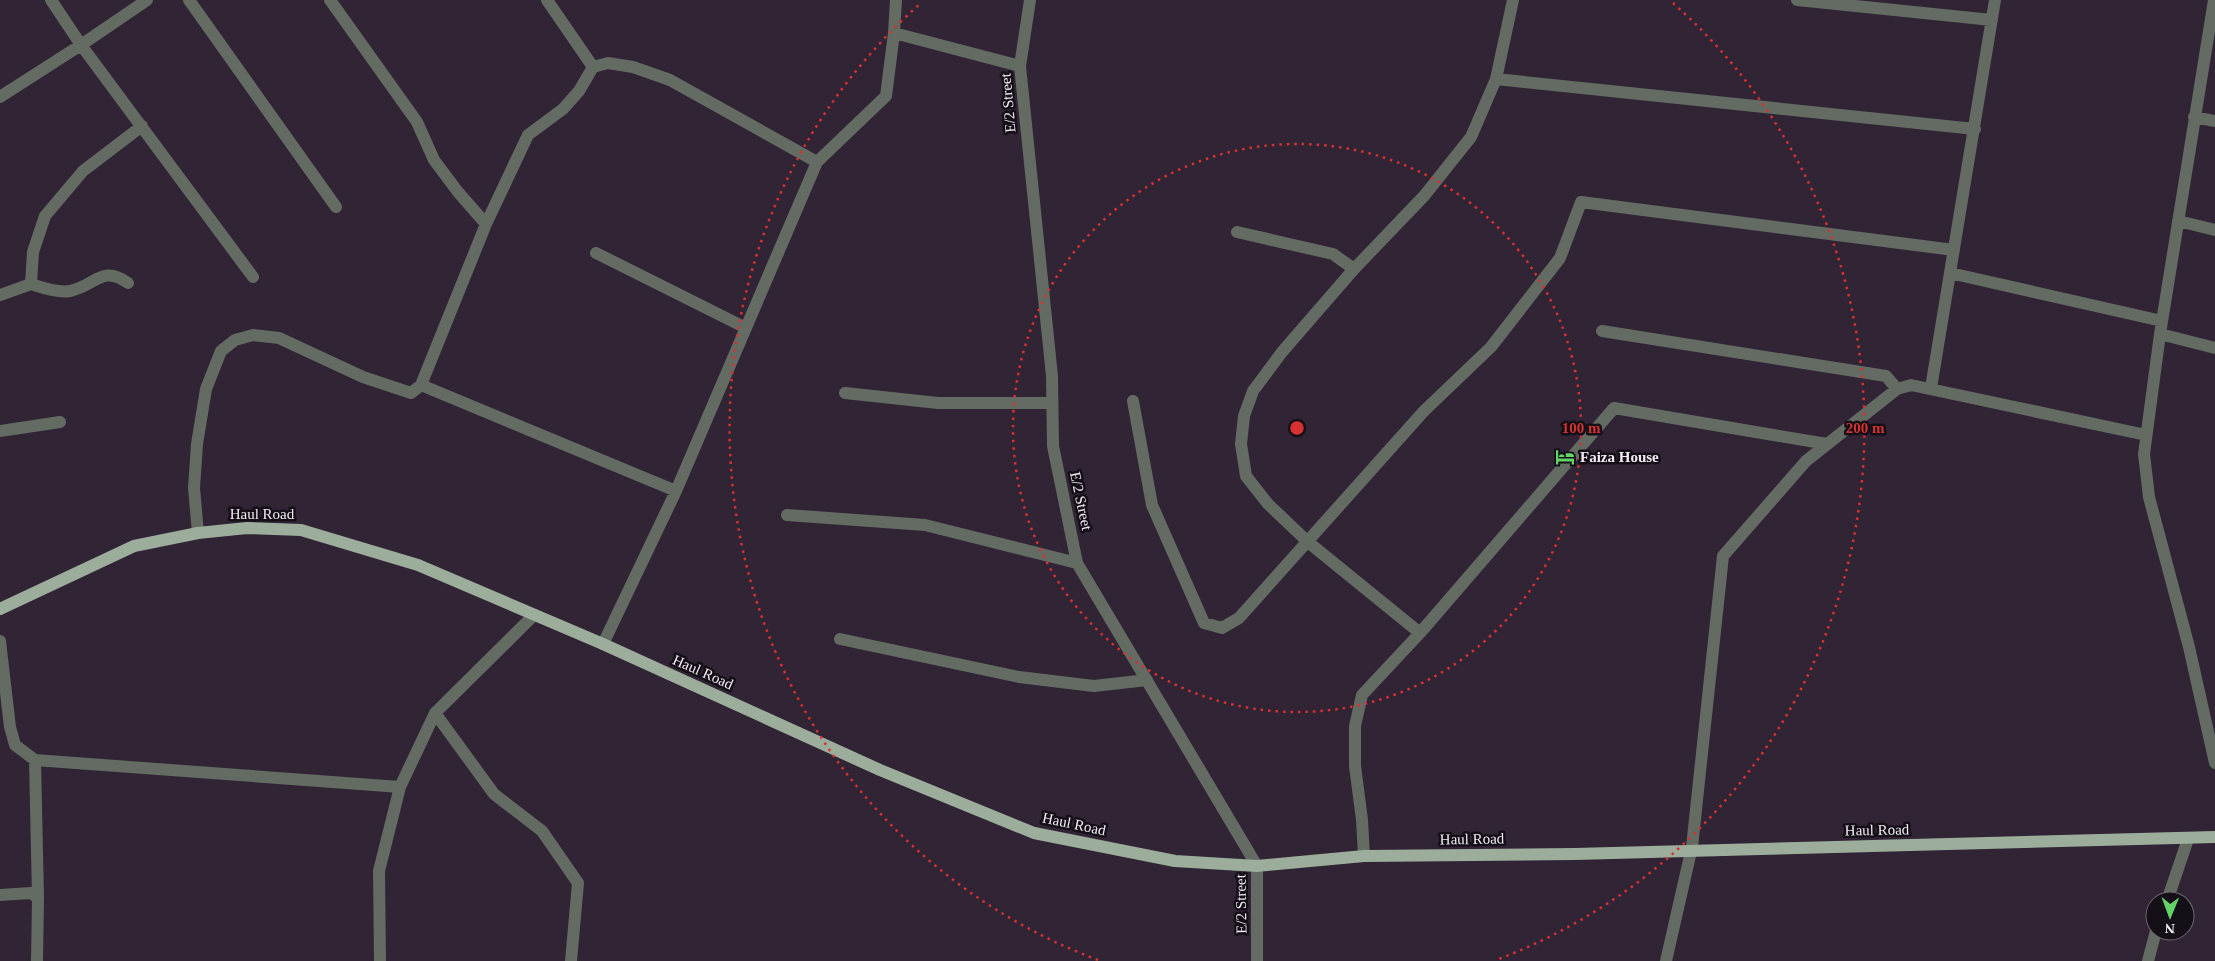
<svg xmlns="http://www.w3.org/2000/svg" width="2215" height="961" viewBox="0 0 2215 961" font-family="Georgia,serif">
<style>
.lines{fill:none;stroke-linecap:round;stroke-linejoin:round}
.minor{stroke:#636b63;stroke-width:12}
.major{stroke:#9dad9c;stroke-width:12}
.ring{fill:none;stroke:#d73232;stroke-width:2.5;stroke-dasharray:2.5 5}
.labels{text-anchor:middle;dominant-baseline:central;stroke-width:5;stroke-linejoin:round;paint-order:stroke}
.street-label{font-size:15px;fill:#f2ebf6;stroke:#151017}
.poi-label{font-size:15px;font-weight:bold;fill:#f2ebf6;stroke:#151017;text-anchor:start}
.centre{fill:#d73232;stroke:#151017;stroke-width:2.5}
.ring-label{font-size:15px;text-anchor:middle;font-weight:bold;fill:#d73232;stroke:#151017;stroke-width:5;stroke-linejoin:round;paint-order:stroke}
</style>
<rect width="100%" height="100%" fill="#302435"/>
<g class="lines">
<path class="minor" d="M51 0 81 45 253 277
M189 0 336 207
M330 0 417 122 434 160 458 192 486 224
M547 0 593 67
M1030 0 1020 66 1052 376 1053 446 1077 563 1257 866V961
M1797 0 1992 20
M2214 0 2160 334 2144 454 2149 497 2189 647 2215 763
M894 33 1020 66
M1496 79 1975 129
M0 97 81 45 147 0
M2194 117 2215 121
M2178 221 2215 230
M1237 232 1333 254 1354 269
M596 253 746 328
M1950 273 2162 321
M31 284C44 288 58 293 70 291 95 286 102 264 128 283
M0 295 31 284 33 252 45 216 83 171 142 126
M1602 331 1886 376 1897 389
M2160 334 2215 348
M421 385 486 224 528 135 563 109 579 91 593 67 608 63 633 67 670 80 817 162
M1931 388 1995 0
M845 393 938 403H1052
M1133 401 1152 505 1204 623 1222 628 1239 618 1424 411 1491 347 1560 258 1581 202 1954 250
M0 431 60 422
M787 515 925 525 1077 563
M198 533 194 488 197 444 206 389 221 351 235 340 253 335 279 338 363 377 411 393 421 385 676 491
M1420 633 1308 542 1268 504 1246 476 1241 444 1244 416 1253 391 1282 352 1354 269 1424 196 1471 137 1496 79 1513 0
M840 639 1019 677 1094 686 1147 680
M0 641 10 727 15 745 35 760 400 787
M603 644 676 491 817 162 886 96 894 33 896 0
M435 713 494 794 542 831 578 883 571 961
M35 760 38 898 37 961
M1364 856 1362 820 1355 766V726L1362 695 1420 633 1614 408 1827 444
M0 895 31 893 38 898
M2167 901 2188 839
M380 961 379 871 400 787 435 713 534 615
M1666 961 1692 847 1723 556 1806 461 1897 389 1911 385 2146 435
M2148 961 2156 931"/>
<path class="major" d="M0 609 134 546 198 533 247 528 301 530 418 565 603 644 880 770 1034 833 1175 861 1257 866 1364 856 1575 854 2215 837"/>
</g>
<g class="ring">
<circle cx="1297" cy="428" r="284"/>
<path d="M1098 960A568 568 0 0 1 921 3M1673 3A568 568 0 0 1 1496 960"/>
</g>
<defs>
<g id="hotel-bare" transform="scale(1.5)"><path d="M-6-4.5h1.5V1H6V5H4.5V3h-9V5H-6ZM-4 0a1.8 1.8 0 1 1 3.6 0ZM.5 0V-2.5h3Q6-2.5 6 0Z" fill="#63d468" stroke="#151017" stroke-width="2.5" paint-order="stroke"/></g>
</defs>
<g fill-rule="evenodd">
<use href="#hotel-bare" x="1565" y="457"/>
</g>
<g class="labels">
<g class="street-label">
<text transform="translate(1008 103) rotate(-95)">E/2 Street</text>
<text transform="translate(1081 501) rotate(78)">E/2 Street</text>
<text x="262" y="514">Haul Road</text>
<text transform="translate(703 672) rotate(24)">Haul Road</text>
<text transform="translate(1074 824) rotate(12)">Haul Road</text>
<text transform="translate(1877 830) rotate(-1)">Haul Road</text>
<text transform="translate(1472 839) rotate(-1)">Haul Road</text>
<text transform="translate(1241 904) rotate(-91)">E/2 Street</text>
</g>
<g class="poi-label">
<text x="1580" y="457">Faiza House</text>
</g>
</g>
<circle cx="1297" cy="428" r="8" class="centre"/>
<g class="ring-label">
<text x="1581" y="433">100 m</text>
<text x="1865" y="433">200 m</text>
</g>
<g transform="translate(2170 916) rotate(181)"><circle r="24" fill="#151017" stroke="#6d6870"/>
<path d="M0-4L9 19L0 12L-9 19Z" fill="#63d468"/>
<text y="-8" font-size="14" font-weight="bold" text-anchor="middle" fill="#f2ebf6">N</text>
</g>
</svg>
